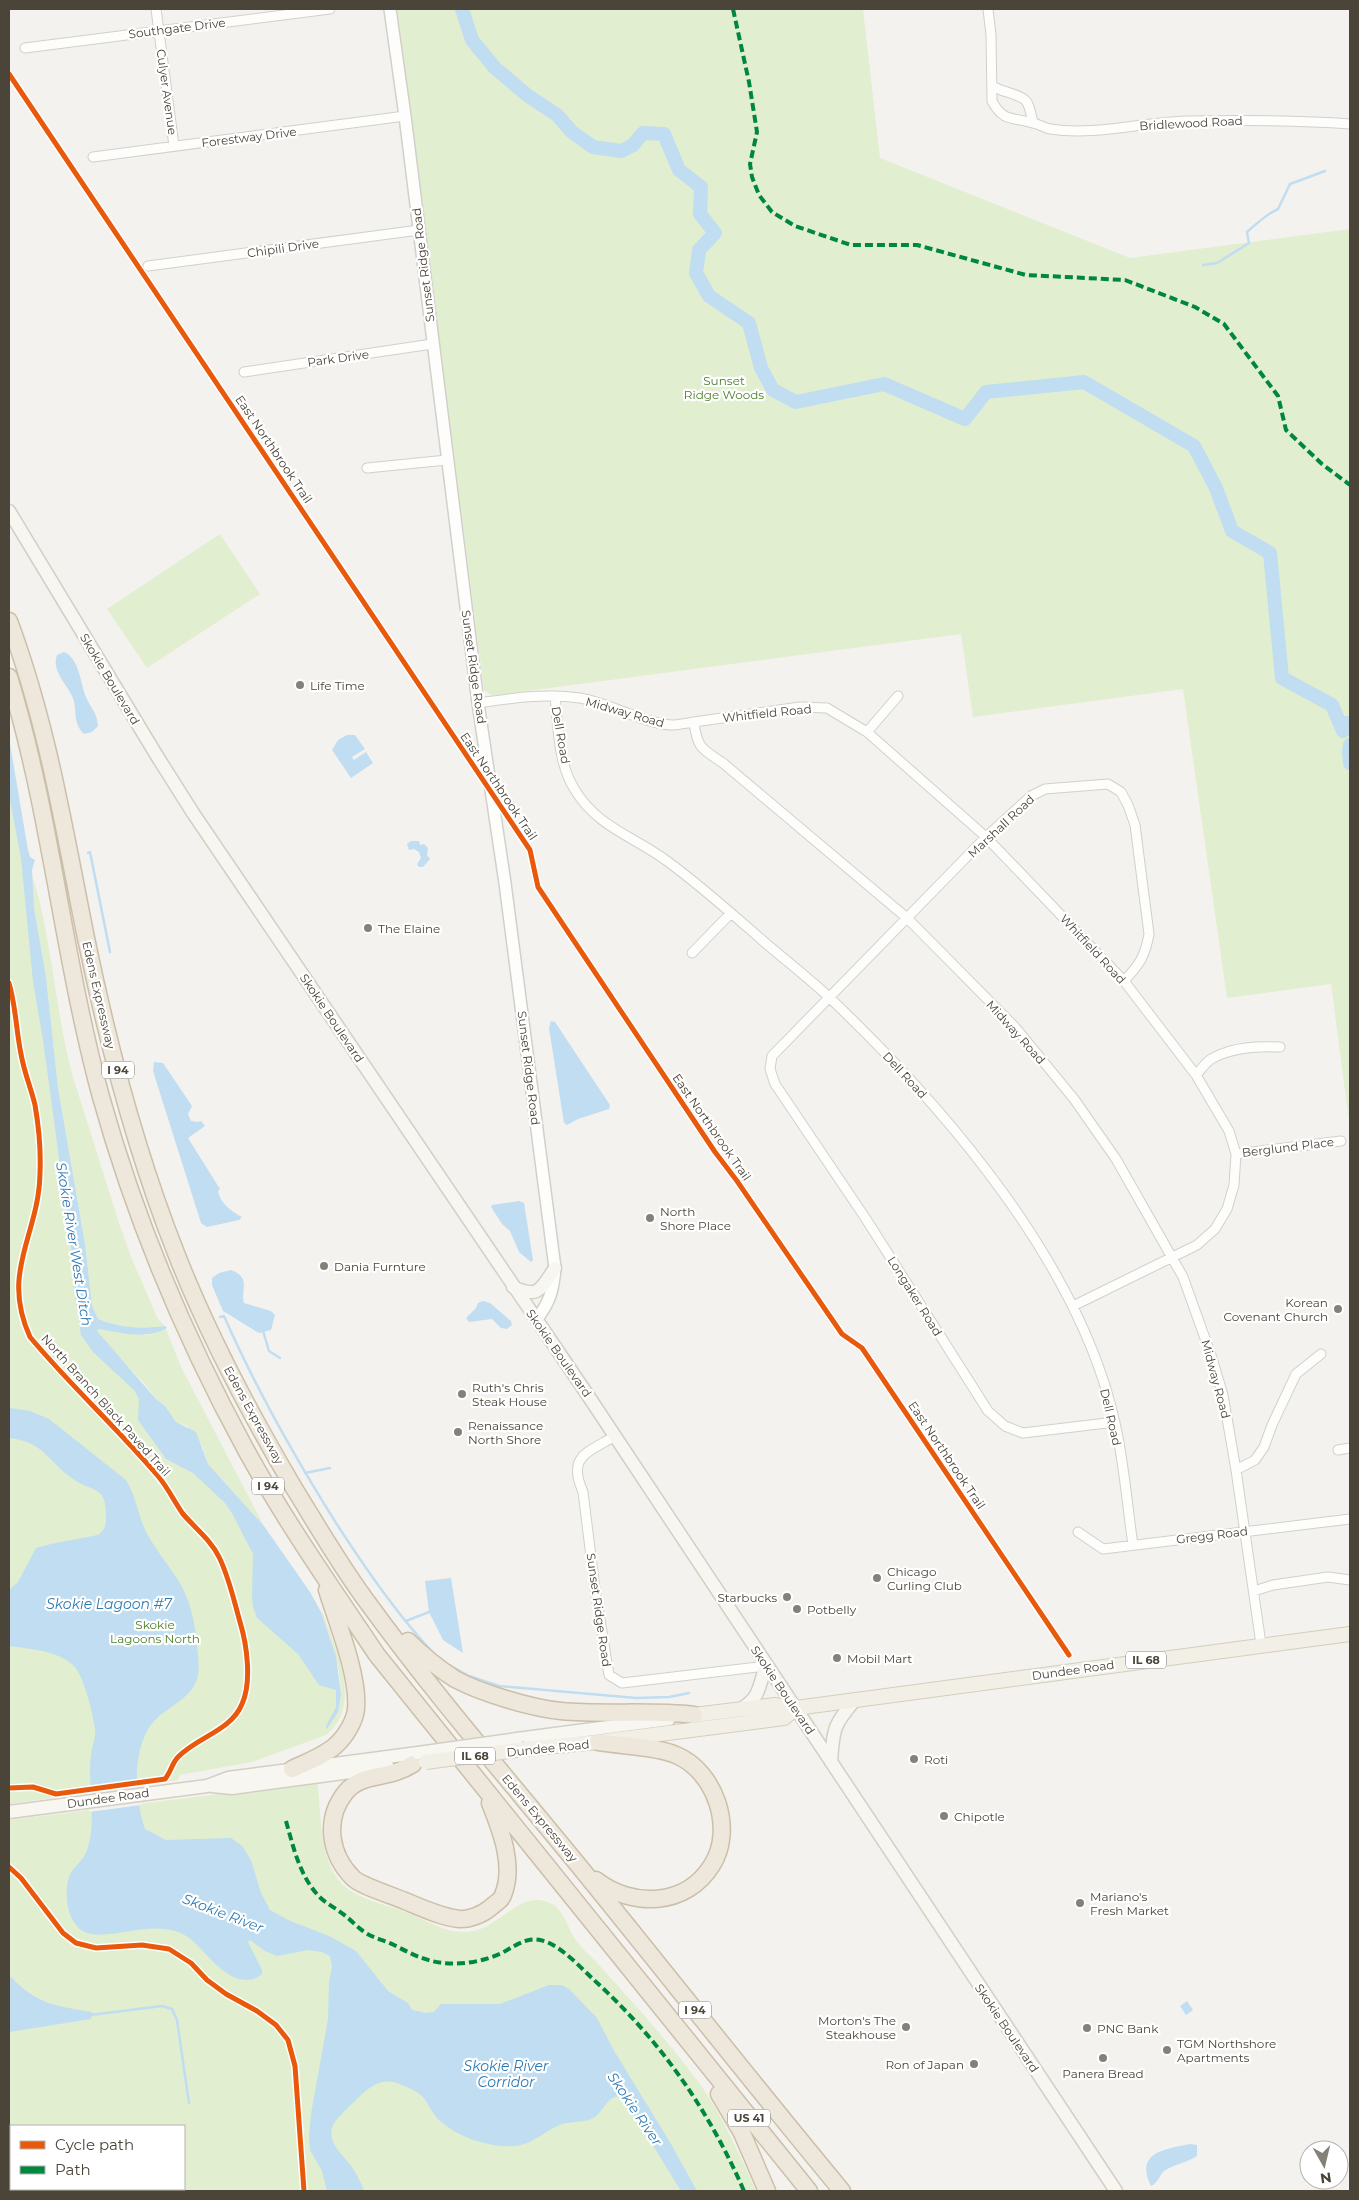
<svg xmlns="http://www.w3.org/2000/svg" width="1359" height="2200" viewBox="0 0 1359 2200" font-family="Montserrat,sans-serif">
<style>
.green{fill:#e1eecf;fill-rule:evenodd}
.water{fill:#c0ddf1}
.pier{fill:#f4f2ee}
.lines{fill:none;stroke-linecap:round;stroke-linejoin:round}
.stream{stroke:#c0ddf1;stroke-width:2.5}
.river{stroke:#c0ddf1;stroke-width:14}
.minor-casing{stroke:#d2d0cb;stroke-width:11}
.tertiary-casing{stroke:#d2d0cb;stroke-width:14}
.secondary-casing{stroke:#d3cfc5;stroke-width:15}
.primary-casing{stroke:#d6cebb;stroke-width:16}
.motorway-casing{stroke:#ccbfa9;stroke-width:19}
.minor{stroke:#fdfdfc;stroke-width:9}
.tertiary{stroke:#fdfdfc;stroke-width:11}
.secondary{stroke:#f7f6f1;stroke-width:12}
.primary{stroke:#f2efe6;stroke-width:14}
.motorway{stroke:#ede8db;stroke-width:16}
.secondary-bridge-casing{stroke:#d3cfc5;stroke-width:15;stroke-linecap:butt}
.primary-bridge-casing{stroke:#d6cebb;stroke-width:16;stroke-linecap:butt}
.secondary-bridge{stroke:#f7f6f1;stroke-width:12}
.primary-bridge{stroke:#f2efe6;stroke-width:14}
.quiet{stroke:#00873e;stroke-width:4;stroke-dasharray:8 4;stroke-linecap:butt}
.cycleway-casing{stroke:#fff;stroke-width:8}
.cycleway{stroke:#e8590c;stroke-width:5}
.poi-dot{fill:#868178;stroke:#fff;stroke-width:2}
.labels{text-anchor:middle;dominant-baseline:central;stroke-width:4.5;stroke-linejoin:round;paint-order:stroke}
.shield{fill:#fff;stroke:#817c74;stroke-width:1}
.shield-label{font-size:11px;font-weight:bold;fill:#4b4439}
.street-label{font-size:12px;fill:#4b4439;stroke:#fff}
.park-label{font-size:12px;fill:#4a7f2a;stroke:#fff}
.poi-label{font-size:12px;fill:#4b4439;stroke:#fff;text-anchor:start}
.water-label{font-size:14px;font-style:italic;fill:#2e7ab2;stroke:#fff}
</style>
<rect width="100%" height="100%" fill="#f4f2ee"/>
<path class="green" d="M397 9H863L880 158 1130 258 1350 229V1129L1331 984 1227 998 1183 689 973 717 961 634 496 695H491L484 690Z
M220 534 260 594 147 668 107 609Z
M9 763 84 1317 318 1610 340 1705C344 1672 331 1642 321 1612L323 1613C335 1649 364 1705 326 1735L252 1762 180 1775 178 1780 9 1804Z
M32 876C39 894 42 913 46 932 55 980 60 1030 73 1077L119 1223 131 1257 158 1319 165 1326C140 1329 121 1328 98 1319L92 1305 85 1244 58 1088 46 977 34 908Z
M99 1329 148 1335 166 1329 181 1367 264 1526 208 1464 202 1445 187 1426 176 1422 165 1406 156 1399 145 1384 99 1336 97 1331Z
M317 1782C323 1820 317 1874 356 1894 373 1903 392 1906 410 1914 430 1922 450 1936 474 1931 501 1925 523 1888 552 1904 566 1912 568 1932 579 1944 585 1952 593 1958 600 1966 635 2005 671 2044 702 2087 724 2119 740 2156 756 2191H9V1820ZM11 2126H184V2189H11Z"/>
<path class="water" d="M64 652C80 659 80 683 86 697 91 709 97 712 98 726L92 732 84 734C73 724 77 711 73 698 67 684 51 671 57 655Z
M347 735H355L365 749 352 757 354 760 366 752 373 763 351 778 332 750 338 740Z
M9 738 28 850 30 857 35 860 32 870 34 908 46 977 58 1088 85 1244 92 1305 98 1319C120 1328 141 1329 165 1326L167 1328C145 1340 123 1333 99 1329L97 1331 156 1399 165 1406 176 1422 196 1432 208 1464 264 1526 310 1592 321 1612 336 1656 341 1695 338 1712 327 1729 326 1726 336 1707V1690L319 1685 298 1654 257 1618 253 1607 252 1596 253 1554 233 1515 225 1503 193 1473 166 1459 138 1420 139 1399 134 1390 93 1352 81 1335 73 1283 74 1268 43 1040 33 982 21 858 9 795Z
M411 841H419L420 845 424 844 428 848 427 855 430 859 423 867H419L417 864 421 858 419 852 414 849 409 850 407 844Z
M551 1021 555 1022 610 1105 609 1109 578 1119 567 1125 564 1123 549 1028Z
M154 1062 163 1063 192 1106 188 1114 191 1121 197 1122 201 1121 205 1126 188 1138 220 1189 218 1191C220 1203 232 1212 242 1217L239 1220 207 1227 201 1223 153 1071Z
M519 1201 524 1203 533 1260 531 1262 519 1252 510 1231 502 1224 491 1207 492 1205Z
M231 1270C252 1278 240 1290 244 1303L271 1311 275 1315 271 1330 259 1333 223 1311 212 1285V1278L219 1273Z
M483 1301 490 1303 511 1321 512 1325 507 1329 501 1328 492 1319 469 1322 466 1318 476 1308 478 1303Z
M10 1408 30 1411 49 1419 126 1480C136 1496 138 1515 146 1532 155 1549 168 1564 178 1580 190 1599 195 1622 197 1645 198 1656 200 1668 197 1679 192 1697 170 1706 157 1718 131 1742 134 1798 145 1829L166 1840 231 1838 242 1846 251 1860 261 1893 270 1910 288 1920 329 1936 356 1951 388 1991 408 2003 412 2010 426 2013 434 2012 441 2004H500L549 1985H562L569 1989 597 2018 613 2049 671 2144 697 2191H681L624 2098 621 2096C608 2095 604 2110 595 2117 586 2123 573 2121 562 2124 545 2130 533 2145 514 2146 490 2148 458 2137 440 2121 432 2114 429 2104 422 2096 416 2091 409 2088 402 2085 383 2076 370 2086 356 2100 350 2106 337 2117 333 2125 326 2142 343 2155 352 2167 357 2174 361 2183 364 2191H327L322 2171 310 2150 309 2137 311 2114 328 2019 329 1981 332 1967 330 1956 322 1952 308 1950 277 1956 265 1951 250 1940 248 1942 262 1970V1974C236 1994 211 1958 194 1942 158 1908 97 1953 76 1925 66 1913 64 1889 70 1874 74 1867 82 1861 86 1853 98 1824 87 1785 91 1755 92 1746 96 1738 95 1729 93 1714 84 1675 73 1665 56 1650 30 1649 9 1646V1590L18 1582 36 1548 51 1544 98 1535C106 1529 106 1524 106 1515 106 1484 92 1493 73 1479 47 1461 45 1442 9 1438Z
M451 1578 463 1653 443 1640 429 1612 425 1581Z
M9 1975C36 2004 55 2006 92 2012L91 2019 9 2032Z
M1187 2001 1193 2010 1186 2015 1180 2006Z
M1190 2144 1197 2145V2156C1187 2163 1174 2164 1164 2171 1159 2176 1158 2183 1151 2186 1134 2152 1166 2149 1190 2144Z"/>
<path class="pier" d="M141 1780V1805L89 1812 88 1787Z"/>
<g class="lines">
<path class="stream" d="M1203 265 1217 263 1249 243 1247 232C1256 224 1268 213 1278 209L1290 184 1325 171
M88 853 90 852 110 952
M220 1317 224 1316C256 1389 294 1456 336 1523 366 1569 398 1616 436 1656
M263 1331 269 1351 280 1358
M305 1473 330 1468
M406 1621 429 1612
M449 1665 469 1676 499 1686 636 1698 669 1697 689 1693
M90 2015 162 2006 172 2009 177 2020 189 2103"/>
<path class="river" d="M462 9 472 40 495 68 527 95 557 115 572 132 593 147 621 151 633 145 643 133 664 134 679 170 701 187 700 214 715 233 699 250 696 273 709 296 749 323 761 368 773 390 796 402 884 384 965 419 986 392 1084 382 1194 446 1216 488 1232 531 1270 553 1282 678 1332 705 1343 731 1347 723H1350
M1350 745 1349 752 1350 763"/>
<g class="minor-casing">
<path id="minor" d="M156 9 174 146
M988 9 991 35 992 101C1003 122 1012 117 1033 123 1039 124 1044 128 1050 129 1096 136 1141 122 1187 121 1242 120 1296 120 1350 124
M25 48 330 9
M992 86C997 88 1001 91 1007 92 1029 99 1028 100 1033 123
M93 157 405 116
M148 266 419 230
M244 372 432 344
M367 468 447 460
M555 696C558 726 558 764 575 790 597 827 635 837 667 861 700 885 731 913 762 940 785 960 810 979 832 1000 946 1109 1080 1264 1115 1423 1124 1462 1127 1504 1133 1545
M478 703C512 698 546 693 580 698 610 703 644 724 672 725 679 725 687 723 694 722 697 748 702 749 723 763L907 918 1015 1027 1074 1099 1116 1159 1183 1277 1211 1355 1223 1395 1236 1470 1261 1644
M694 722 800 707 827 708 867 732 986 837 1124 981 1196 1075 1229 1131 1236 1154 1234 1185 1227 1209 1215 1229 1197 1245 1073 1306
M867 732 898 696
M692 953 731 913
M1196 1075C1201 1070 1206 1061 1213 1058 1233 1047 1257 1046 1280 1047
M1236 1154 1341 1141
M1115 1422 1023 1433 1005 1426 988 1411 866 1219 775 1084 770 1069 772 1056 986 837 1031 796 1045 789 1108 784 1121 792 1128 805 1135 825 1149 934C1145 957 1139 965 1124 981
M615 1436C587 1453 567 1456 583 1492L595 1589 609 1675 622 1683 766 1666
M1338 1450 1350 1448
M1236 1470 1255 1460 1264 1447 1272 1425 1296 1374 1321 1354
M1078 1532 1103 1549 1350 1519
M1254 1591 1273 1585 1328 1577 1350 1580"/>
</g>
<g class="tertiary-casing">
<path id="tertiary" d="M390 9 405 116 478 703 505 883 555 1268C553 1291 550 1302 536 1320"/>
</g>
<g class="secondary-casing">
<path id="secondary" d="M9 511 157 756 193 813 587 1394 1116 2191
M513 1287C539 1299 541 1289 555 1268
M739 1710C761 1698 758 1687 766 1666
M517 1739 669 1719
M831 1762C833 1729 834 1724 855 1700
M212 1786 232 1788 388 1767
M9 1812 207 1786 228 1778 418 1753"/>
</g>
<g class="primary-casing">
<path id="primary" d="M694 1715 775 1705 796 1708 1350 1634
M525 1749 598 1742 784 1718 796 1708"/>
</g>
<g class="motorway-casing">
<path id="motorway" d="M9 621C48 726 64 829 86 938 108 1045 136 1152 176 1253 208 1335 249 1412 294 1488 318 1527 341 1567 368 1603 434 1694 508 1779 579 1866 667 1974 753 2084 842 2191
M9 677C51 814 63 958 101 1097 135 1219 185 1338 246 1450 285 1521 332 1588 377 1655L809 2191
M408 1641C422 1655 438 1668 455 1679 481 1693 531 1708 561 1711 605 1715 650 1710 694 1715
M413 1764C408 1767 402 1770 396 1772 378 1778 358 1776 345 1793 324 1820 330 1855 353 1878 361 1886 394 1896 405 1901 422 1908 441 1917 459 1919 469 1920 483 1914 490 1908 494 1904 502 1900 503 1895 515 1866 501 1831 490 1803
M292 1769C307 1762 324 1756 336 1745 345 1737 355 1721 356 1709 359 1675 337 1623 327 1590
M596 1880C632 1908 686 1907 712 1865 735 1829 715 1771 676 1755 657 1746 620 1746 598 1742
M719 2094 742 2133 767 2191"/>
</g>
<use href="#minor" class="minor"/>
<use href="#tertiary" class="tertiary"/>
<use href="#secondary" class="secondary"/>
<use href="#primary" class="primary"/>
<use href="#motorway" class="motorway"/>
<g class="secondary-bridge-casing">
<path id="secondary-bridge" d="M418 1753 517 1739"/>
</g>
<g class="primary-bridge-casing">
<path id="primary-bridge" d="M426 1762 525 1749"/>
</g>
<use href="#secondary-bridge" class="secondary-bridge"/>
<use href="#primary-bridge" class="primary-bridge"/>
<path class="quiet" d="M733 9 749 82 757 132 750 164 752 177 759 195 772 212 795 226 851 245H917L1026 275 1125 280 1195 307 1224 324 1278 396 1286 430 1322 464 1350 485
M286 1821C293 1846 299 1873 316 1893 323 1902 334 1907 343 1914 350 1919 356 1926 363 1931 372 1938 384 1940 394 1945 423 1960 439 1967 473 1962 483 1960 493 1957 502 1953 518 1944 529 1935 547 1942 565 1950 580 1967 594 1980 660 2040 709 2110 744 2191"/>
<g class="cycleway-casing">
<path id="cycleway" d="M9 74 530 850 538 887 715 1152 737 1181 842 1334 862 1348 1069 1655
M9 983C16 1007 16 1030 21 1054 24 1072 31 1088 35 1105 39 1128 41 1151 40 1173 39 1236 0 1271 30 1337 70 1385 117 1428 158 1476 168 1488 174 1501 183 1514 195 1528 211 1540 219 1557 229 1577 234 1601 240 1622 247 1645 252 1682 242 1704 231 1731 197 1737 178 1757 172 1763 171 1772 165 1779L56 1794 33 1787 9 1788
M9 1867 21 1878 63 1933 76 1943 96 1948 142 1945 169 1949 191 1963 207 1980 226 1994 257 2011 276 2025 288 2040 295 2066 304 2191"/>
</g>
<use href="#cycleway" class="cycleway"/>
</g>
<g class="poi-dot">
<circle cx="300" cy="685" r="5"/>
<circle cx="368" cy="928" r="5"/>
<circle cx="650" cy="1218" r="5"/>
<circle cx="324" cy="1266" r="5"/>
<circle cx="1338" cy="1309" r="5"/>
<circle cx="462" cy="1394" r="5"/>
<circle cx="458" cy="1432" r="5"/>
<circle cx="877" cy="1578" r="5"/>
<circle cx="787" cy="1597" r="5"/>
<circle cx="797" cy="1609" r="5"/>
<circle cx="837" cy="1658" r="5"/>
<circle cx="914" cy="1759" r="5"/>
<circle cx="944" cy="1816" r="5"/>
<circle cx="1080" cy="1903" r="5"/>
<circle cx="906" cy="2027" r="5"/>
<circle cx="1087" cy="2028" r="5"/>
<circle cx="1167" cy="2050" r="5"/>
<circle cx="1103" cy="2058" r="5"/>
<circle cx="974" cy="2064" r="5"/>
</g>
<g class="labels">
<g class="shield">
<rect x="102" y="1061.5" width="32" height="17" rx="4"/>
<rect x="252" y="1477.5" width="32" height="17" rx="4"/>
<rect x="1126" y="1651.5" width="40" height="17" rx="4"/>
<rect x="455" y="1747.5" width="40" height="17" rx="4"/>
<rect x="679" y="2001.5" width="32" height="17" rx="4"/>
<rect x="728" y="2109.5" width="42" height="17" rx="4"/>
</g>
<g class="shield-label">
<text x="118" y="1070">I 94</text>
<text x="268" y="1486">I 94</text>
<text x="1146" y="1660">IL 68</text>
<text x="475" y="1756">IL 68</text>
<text x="695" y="2010">I 94</text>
<text x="749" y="2118">US 41</text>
</g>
<g class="street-label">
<text transform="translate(177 28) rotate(-7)">Southgate Drive</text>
<text transform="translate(167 92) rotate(82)">Culyer Avenue</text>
<text transform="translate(1191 123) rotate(-3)">Bridlewood Road</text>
<text transform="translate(249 137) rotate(-7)">Forestway Drive</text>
<text transform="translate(283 248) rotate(-8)">Chipili Drive</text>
<text transform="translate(423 265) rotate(-97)">Sunset Ridge Road</text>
<text transform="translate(338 358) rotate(-8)">Park Drive</text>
<text transform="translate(274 449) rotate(56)">East Northbrook Trail</text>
<text transform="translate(474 667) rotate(82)">Sunset Ridge Road</text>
<text transform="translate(110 679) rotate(59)">Skokie Boulevard</text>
<text transform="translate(625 712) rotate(16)">Midway Road</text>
<text transform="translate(767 713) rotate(-6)">Whitfield Road</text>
<text transform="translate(561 735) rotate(80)">Dell Road</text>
<text transform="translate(499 786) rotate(56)">East Northbrook Trail</text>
<text transform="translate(1001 826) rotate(-43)">Marshall Road</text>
<text transform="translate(1093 949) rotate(47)">Whitfield Road</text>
<text transform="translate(99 995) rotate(77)">Edens Expressway</text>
<text transform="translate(332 1018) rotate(56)">Skokie Boulevard</text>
<text transform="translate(1016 1032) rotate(48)">Midway Road</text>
<text transform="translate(529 1068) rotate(83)">Sunset Ridge Road</text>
<text transform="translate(905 1075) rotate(47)">Dell Road</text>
<text transform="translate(712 1127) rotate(55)">East Northbrook Trail</text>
<text transform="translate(1288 1147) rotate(-7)">Berglund Place</text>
<text transform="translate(915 1296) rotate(58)">Longaker Road</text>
<text transform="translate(559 1353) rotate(55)">Skokie Boulevard</text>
<text transform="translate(1216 1379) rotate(75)">Midway Road</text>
<text transform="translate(106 1405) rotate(48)">North Branch Black Paved Trail</text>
<text transform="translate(254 1415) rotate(61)">Edens Expressway</text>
<text transform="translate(1111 1417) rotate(77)">Dell Road</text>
<text transform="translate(947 1455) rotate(56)">East Northbrook Trail</text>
<text transform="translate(1212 1535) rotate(-7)">Gregg Road</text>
<text transform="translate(599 1610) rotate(82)">Sunset Ridge Road</text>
<text transform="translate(1073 1670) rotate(-8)">Dundee Road</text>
<text transform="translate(783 1690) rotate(56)">Skokie Boulevard</text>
<text transform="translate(548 1748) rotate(-6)">Dundee Road</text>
<text transform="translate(108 1798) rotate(-8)">Dundee Road</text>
<text transform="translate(540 1818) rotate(50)">Edens Expressway</text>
<text transform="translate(1007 2028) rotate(56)">Skokie Boulevard</text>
</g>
<g class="park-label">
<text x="724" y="380">Sunset<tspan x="724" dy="14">Ridge Woods</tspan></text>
<text x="155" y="1624">Skokie<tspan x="155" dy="14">Lagoons North</tspan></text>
</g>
<g class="poi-label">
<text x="310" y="685">Life Time</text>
<text x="378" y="928">The Elaine</text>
<text x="660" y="1211">North<tspan x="660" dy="14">Shore Place</tspan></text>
<text x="334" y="1266">Dania Furnture</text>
<text x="1328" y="1302" text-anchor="end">Korean<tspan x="1328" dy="14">Covenant Church</tspan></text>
<text x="472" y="1387">Ruth's Chris<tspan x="472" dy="14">Steak House</tspan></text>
<text x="468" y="1425">Renaissance<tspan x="468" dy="14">North Shore</tspan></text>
<text x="887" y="1571">Chicago<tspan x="887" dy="14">Curling Club</tspan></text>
<text x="777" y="1597" text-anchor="end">Starbucks</text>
<text x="807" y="1609">Potbelly</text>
<text x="847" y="1658">Mobil Mart</text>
<text x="924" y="1759">Roti</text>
<text x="954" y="1816">Chipotle</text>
<text x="1090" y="1896">Mariano's<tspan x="1090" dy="14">Fresh Market</tspan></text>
<text x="896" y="2020" text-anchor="end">Morton's The<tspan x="896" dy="14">Steakhouse</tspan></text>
<text x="1097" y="2028">PNC Bank</text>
<text x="1177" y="2043">TGM Northshore<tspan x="1177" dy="14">Apartments</tspan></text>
<text x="964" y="2064" text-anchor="end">Ron of Japan</text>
<text x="1103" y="2073" text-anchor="middle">Panera Bread</text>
</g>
<g class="water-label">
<text transform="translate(74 1244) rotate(81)">Skokie River West Ditch</text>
<text x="109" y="1604">Skokie Lagoon #7</text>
<text transform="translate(223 1913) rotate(21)">Skokie River</text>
<text x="506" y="2066">Skokie River<tspan x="506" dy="16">Corridor</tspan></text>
<text transform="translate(635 2109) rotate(56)">Skokie River</text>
</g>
</g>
<rect width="1359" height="2200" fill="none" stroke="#4b4439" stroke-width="20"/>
<rect x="10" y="2125" width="175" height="65" fill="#ffffff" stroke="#b7b4b0"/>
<rect x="20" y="2141" width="25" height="8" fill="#e8590c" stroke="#b7b4b0"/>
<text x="55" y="2150" font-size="15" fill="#4b4439">Cycle path</text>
<rect x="20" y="2166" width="25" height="8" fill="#00873e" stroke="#b7b4b0"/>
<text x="55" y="2175" font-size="15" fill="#4b4439">Path</text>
<g transform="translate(1324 2165) rotate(172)"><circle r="24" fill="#ffffff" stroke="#b7b4b0"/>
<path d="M0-4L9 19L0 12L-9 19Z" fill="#868178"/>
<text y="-8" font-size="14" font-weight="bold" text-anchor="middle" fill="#4b4439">N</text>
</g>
</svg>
